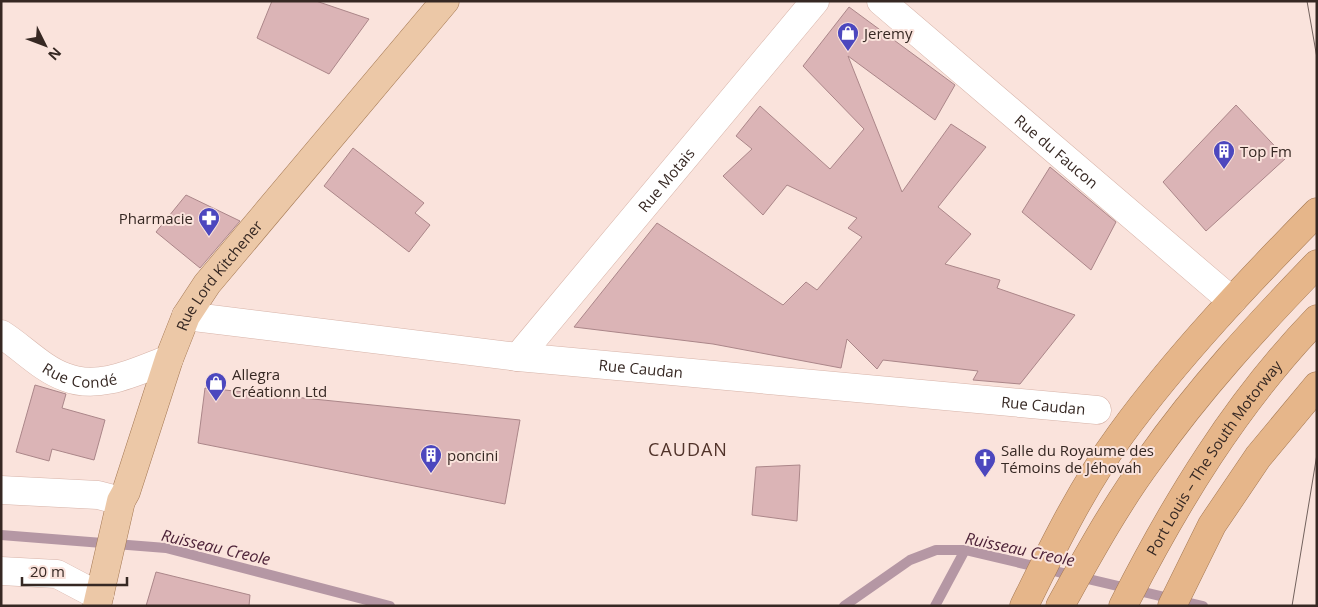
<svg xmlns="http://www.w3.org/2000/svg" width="1318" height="607" viewBox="0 0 1318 607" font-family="'Open Sans',sans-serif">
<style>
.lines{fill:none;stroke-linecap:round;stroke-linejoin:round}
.stream{stroke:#b597a4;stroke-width:10}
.building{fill:#dbb4b6;stroke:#ab8689}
.minor-casing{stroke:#d7b3a8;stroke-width:29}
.primary-casing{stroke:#a47853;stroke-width:29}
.trunk-casing{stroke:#a47853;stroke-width:29}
.minor{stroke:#fff;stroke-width:28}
.primary{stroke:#ecc8a7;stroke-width:28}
.trunk{stroke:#e6b68a;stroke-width:28}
.tram{stroke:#72615c;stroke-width:1}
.labels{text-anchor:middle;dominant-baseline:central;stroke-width:4;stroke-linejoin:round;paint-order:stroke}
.poi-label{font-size:15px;fill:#362823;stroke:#fae3dc;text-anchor:start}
.street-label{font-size:15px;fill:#362823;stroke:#fae3dc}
.water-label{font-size:16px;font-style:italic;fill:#4c2137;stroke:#fae3dc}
.quarter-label{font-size:18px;letter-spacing:1px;fill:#51332a;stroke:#fae3dc}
</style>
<rect width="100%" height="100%" fill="#fae3dc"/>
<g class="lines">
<path class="stream" d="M1 535 166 548 390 606
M844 606 910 560 936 550H965L1203 606
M935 606 965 550"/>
</g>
<path class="building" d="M272 1H316L369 19 329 74 257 38Z
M849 7 955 85 935 120 848 56 902 192 951 124 986 147 938 207 971 234 945 264 1000 280 997 288 1075 315 1020 384 973 380 978 371 883 360 877 369 847 339 841 368 713 344 574 327 657 223 783 305 806 282 817 290 862 237 848 228 857 218 787 185 763 215 723 176 752 149 736 136 760 106 830 169 864 129 803 66Z
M1236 105 1286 158 1206 231 1163 182Z
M353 148 424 203 415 213 430 225 409 252 324 186Z
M1050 167 1116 222 1091 270 1022 212Z
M186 195 240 221 200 268 156 232Z
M35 385 66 394 62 408 105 420 94 460 52 449 49 461 16 452Z
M205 388 520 420 505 504 198 443Z
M800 465 797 521 752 515 756 467Z
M156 572 250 595 249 606H146Z"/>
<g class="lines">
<g class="minor-casing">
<g id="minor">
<path id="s1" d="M881 1 1232 301"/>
<path id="s2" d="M186 316 518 357 1097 410"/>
<path id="s3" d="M1 334C22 347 42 369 65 377 99 391 137 371 169 359"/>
<path id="s4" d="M518 357 815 1"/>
<path d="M1 490 98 495 121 501"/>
<path d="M1 571 57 574 93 593H100"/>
</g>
</g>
<g class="primary-casing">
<g id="primary">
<path id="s5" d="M97 606 121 501 126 492 169 359 186 316 207 284 445 1"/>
</g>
</g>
<g class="trunk-casing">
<g id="trunk">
<path d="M1024 606C1053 547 1082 487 1121 434 1177 357 1250 280 1317 212"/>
<path d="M1060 606C1088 556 1115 506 1149 460 1199 389 1257 326 1317 264"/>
<path id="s6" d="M1123 606C1175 503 1236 403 1317 319"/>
<path d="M1172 606 1212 525 1258 457 1317 386"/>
</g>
</g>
<use href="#minor" class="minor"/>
<use href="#primary" class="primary"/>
<use href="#trunk" class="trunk"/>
<path class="tram" d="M1307 1 1317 58
M1292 606 1317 454"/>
</g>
<defs>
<g id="shop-pin" transform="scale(1.125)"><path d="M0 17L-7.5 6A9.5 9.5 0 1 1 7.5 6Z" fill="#4c47be" stroke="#fae3dc"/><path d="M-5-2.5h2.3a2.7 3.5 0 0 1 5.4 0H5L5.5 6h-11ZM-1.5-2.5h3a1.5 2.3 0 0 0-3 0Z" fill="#fff"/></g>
<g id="building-pin" transform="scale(1.125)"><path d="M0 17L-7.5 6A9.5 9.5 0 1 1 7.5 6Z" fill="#4c47be" stroke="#fae3dc"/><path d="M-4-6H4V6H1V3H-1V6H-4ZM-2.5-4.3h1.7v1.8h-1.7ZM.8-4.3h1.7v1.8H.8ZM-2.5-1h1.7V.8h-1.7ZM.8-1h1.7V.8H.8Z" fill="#fff"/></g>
<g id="pharmacy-pin" transform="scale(1.125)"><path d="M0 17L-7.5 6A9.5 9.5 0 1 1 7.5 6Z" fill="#4c47be" stroke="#fae3dc"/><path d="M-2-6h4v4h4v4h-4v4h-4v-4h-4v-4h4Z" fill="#fff"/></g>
<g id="church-pin" transform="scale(1.125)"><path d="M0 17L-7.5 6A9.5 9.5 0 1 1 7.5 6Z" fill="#4c47be" stroke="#fae3dc"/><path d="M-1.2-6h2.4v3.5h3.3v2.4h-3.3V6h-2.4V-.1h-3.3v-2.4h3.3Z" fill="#fff"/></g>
</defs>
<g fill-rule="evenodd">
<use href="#shop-pin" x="848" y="33"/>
<use href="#building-pin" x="1224" y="151"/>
<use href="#pharmacy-pin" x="209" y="218"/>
<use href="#shop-pin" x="216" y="383"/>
<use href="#building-pin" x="431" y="455"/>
<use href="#church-pin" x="985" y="459"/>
</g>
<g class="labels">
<g class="poi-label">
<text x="864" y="33">Jeremy</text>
<text x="1240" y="151">Top Fm</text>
<text x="193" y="218" text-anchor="end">Pharmacie</text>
<text x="232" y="374">Allegra<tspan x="232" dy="17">Créationn Ltd</tspan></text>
<text x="1001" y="450">Salle du Royaume des<tspan x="1001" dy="17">Témoins de Jéhovah</tspan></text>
<text x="447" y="455">poncini</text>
</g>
<g class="street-label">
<text stroke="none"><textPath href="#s1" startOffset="231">Rue du Faucon</textPath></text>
<text stroke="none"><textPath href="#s4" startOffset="231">Rue Motais</textPath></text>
<text stroke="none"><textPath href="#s5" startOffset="356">Rue Lord Kitchener</textPath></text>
<text stroke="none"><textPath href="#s3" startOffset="92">Rue Condé</textPath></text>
<text stroke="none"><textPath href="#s2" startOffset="458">Rue Caudan</textPath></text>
<text stroke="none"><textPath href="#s2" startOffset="862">Rue Caudan</textPath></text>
<text stroke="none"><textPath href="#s6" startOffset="174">Port Louis – The South Motorway</textPath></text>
</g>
<g class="water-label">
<text transform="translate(216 547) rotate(13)">Ruisseau Creole</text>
<text transform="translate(1020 549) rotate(12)">Ruisseau Creole</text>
</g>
<g class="quarter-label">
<text x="688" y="449">CAUDAN</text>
</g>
</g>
<rect width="1318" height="607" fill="none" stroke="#362823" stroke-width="5"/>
<g transform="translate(45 45) rotate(132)" stroke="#fae3dc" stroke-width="4" paint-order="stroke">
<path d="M0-4L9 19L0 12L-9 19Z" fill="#362823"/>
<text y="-8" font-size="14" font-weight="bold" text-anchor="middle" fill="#362823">N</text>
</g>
<path d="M22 577v8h105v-8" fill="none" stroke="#362823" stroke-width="2.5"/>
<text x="30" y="577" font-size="15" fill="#362823" stroke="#fae3dc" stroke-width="4" paint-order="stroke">20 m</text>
</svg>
